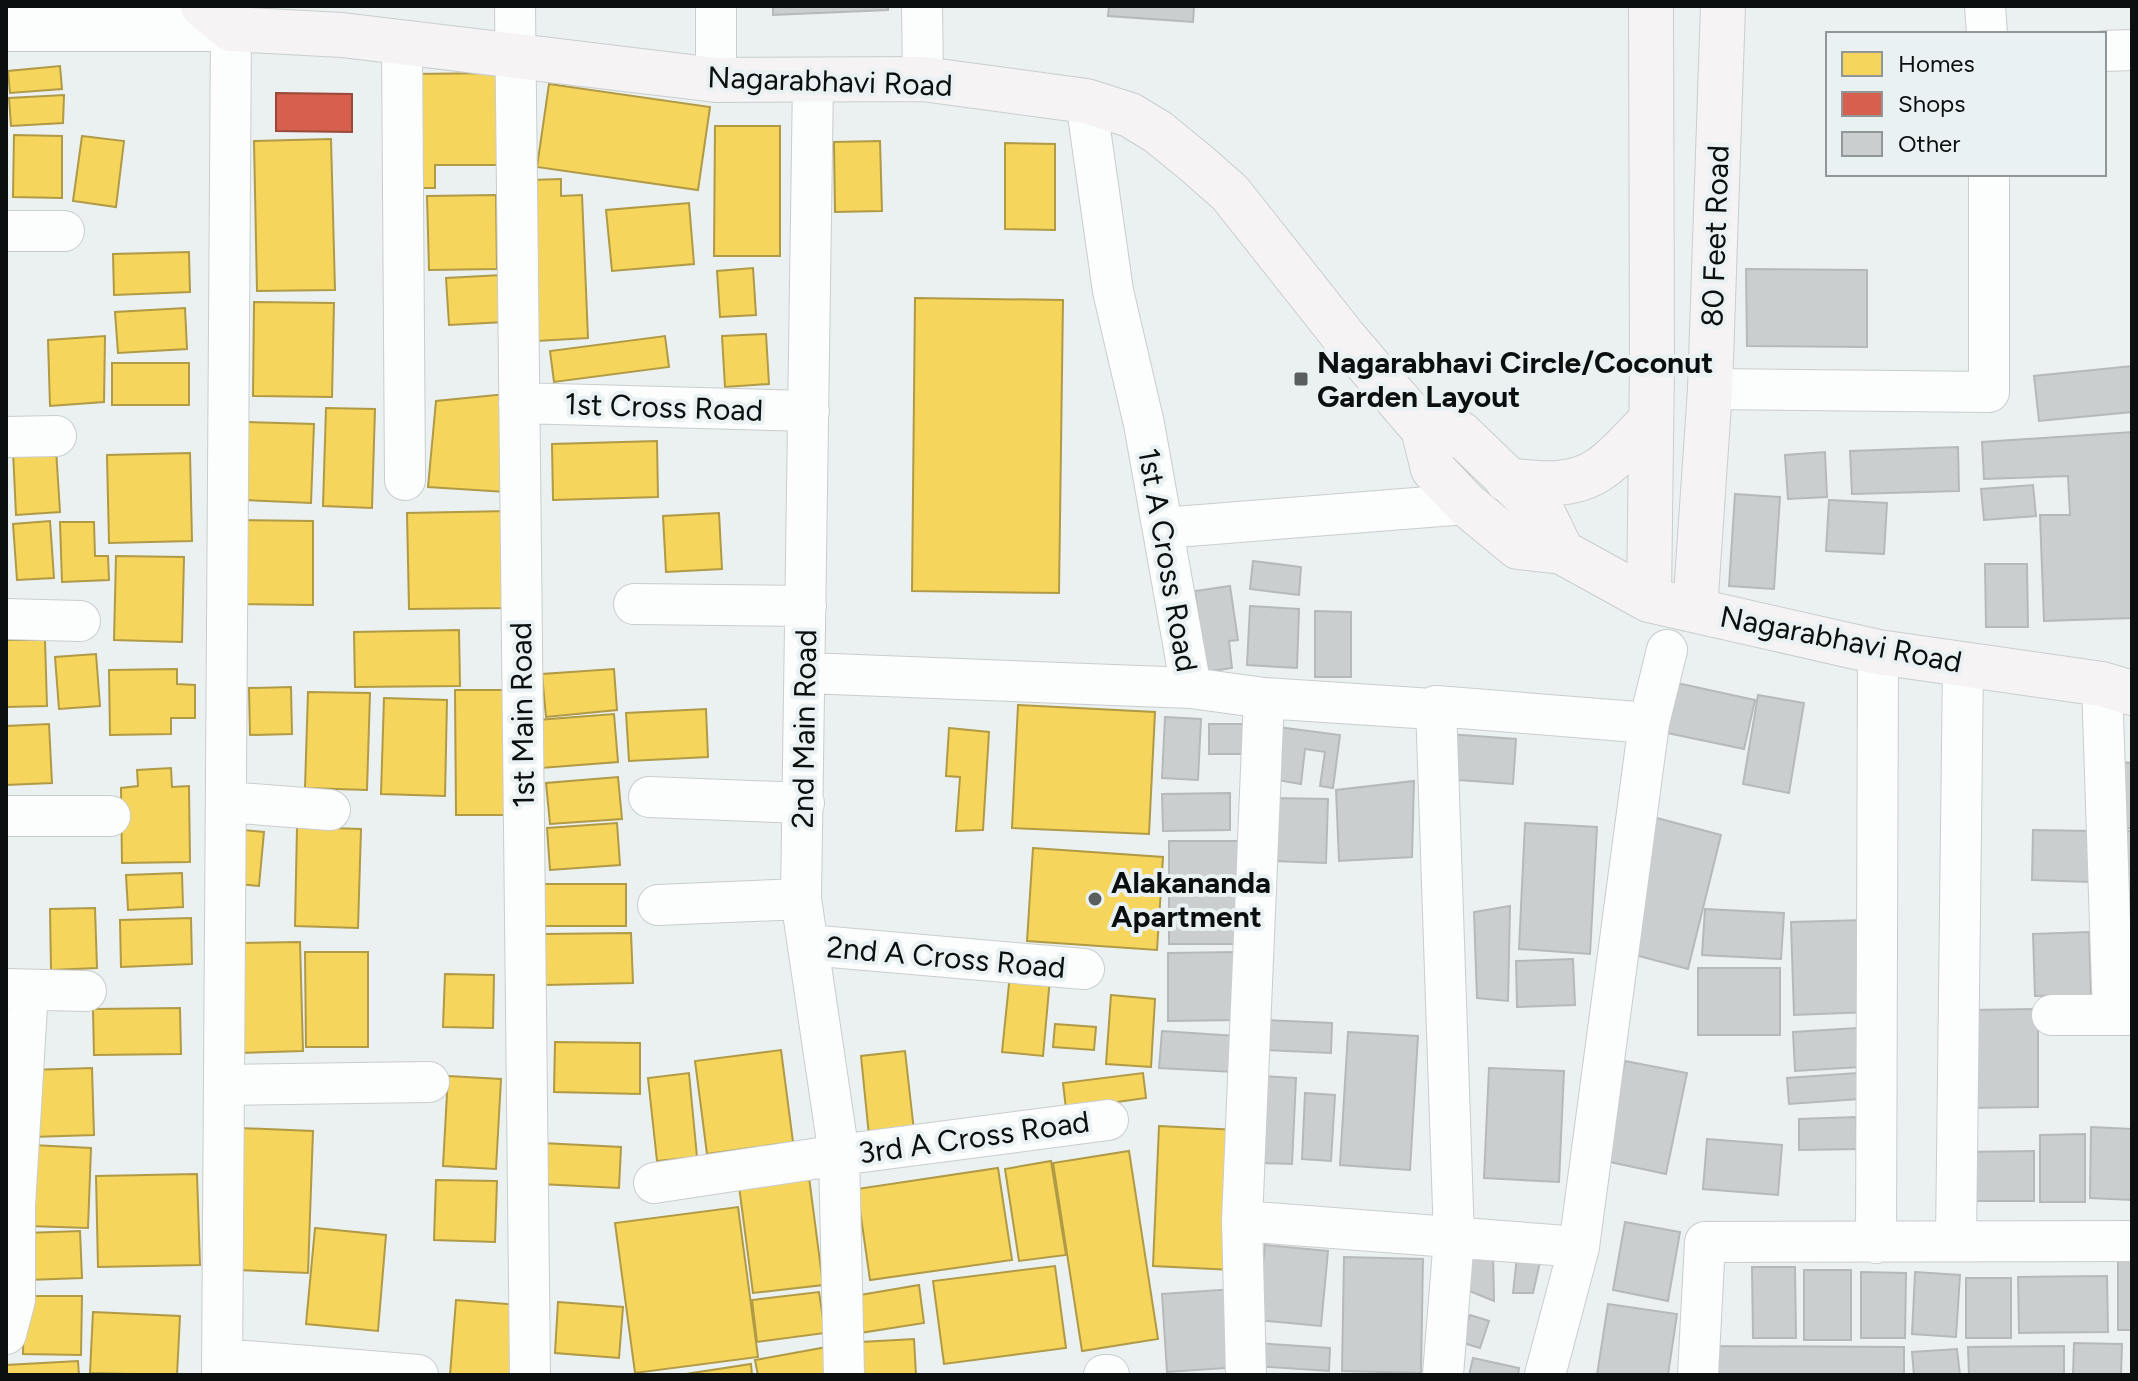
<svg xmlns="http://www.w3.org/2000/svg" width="2138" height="1381" viewBox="0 0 2138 1381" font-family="Figtree,sans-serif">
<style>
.homes{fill:#f6d55c;stroke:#b09a45;stroke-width:2}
.shops{fill:#d6604d;stroke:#99483a;stroke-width:2}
.building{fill:#cbcecf;stroke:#b5b9ba;stroke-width:2}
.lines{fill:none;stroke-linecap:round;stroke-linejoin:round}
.minor-casing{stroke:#c9cdce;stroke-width:42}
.tertiary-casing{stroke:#c9cdce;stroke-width:46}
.secondary-casing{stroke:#c9cdce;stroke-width:46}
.minor{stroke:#fcfdfd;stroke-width:40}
.tertiary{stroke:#fcfdfd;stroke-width:44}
.secondary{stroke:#f5f3f4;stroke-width:44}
.poi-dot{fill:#5a5e5e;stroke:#e9f1f3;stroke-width:3}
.labels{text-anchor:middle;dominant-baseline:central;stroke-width:8;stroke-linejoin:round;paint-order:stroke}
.street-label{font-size:30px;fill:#0c0f0f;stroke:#e9f1f3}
.poi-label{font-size:30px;font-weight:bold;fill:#0c0f0f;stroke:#e9f1f3;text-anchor:start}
</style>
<rect width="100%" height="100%" fill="#ebf0f1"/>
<path class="homes" d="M60 66 62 89 10 93 8 71Z
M505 73V165H435V188H411L410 74Z
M549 84 710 107 698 190 537 167Z
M64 95 63 123 11 126 9 98Z
M715 126H780V256H714Z
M14 135 62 136V198L13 197Z
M82 136 124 141 116 207 73 201Z
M331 139 335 290 257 291 254 141Z
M880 141 882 211 835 212 834 142Z
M1005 143 1055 144V230L1005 229Z
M561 179V196L582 195 588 338 537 341 530 180Z
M496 195 497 269 429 270 427 196Z
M689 203 694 264 612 271 606 210Z
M189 252 190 292 114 295 113 254Z
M753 268 756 315 720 317 717 271Z
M502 275 505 322 449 325 446 278Z
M915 298 1063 300 1059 593 912 591Z
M254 302 334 303 332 397 253 396Z
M185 308 187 349 118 353 115 312Z
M766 334 769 384 725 387 722 336Z
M105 336 104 402 50 406 48 340Z
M665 336 669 367 554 382 550 351Z
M112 363H189V405H112Z
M506 394V492L428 487 436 401Z
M326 408 375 409 372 508 323 506Z
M247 422 314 424 311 503 244 500Z
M657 441 658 497 553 500 552 444Z
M56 449 60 512 16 515 13 451Z
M190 453 192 541 109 543 107 455Z
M510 511 512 608 409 609 407 513Z
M719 513 722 569 666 572 663 516Z
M236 520 313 521V605L235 604Z
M50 521 54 578 17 580 13 524Z
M60 522H94L95 556H108L109 580 62 582Z
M116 556 184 557 182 642 114 640Z
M459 630 460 686 355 687 354 632Z
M6 640H45L47 706 6 707Z
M96 654 100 706 59 709 55 657Z
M177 669V684L195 685V718H171V734L110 735 109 670Z
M614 669 617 710 546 717 542 674Z
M291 687 292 734 250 735 249 688Z
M455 690H504L505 815H456Z
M308 692 370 693 367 790 305 788Z
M384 698 447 700 445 796 381 794Z
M1018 705 1155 712 1149 834 1012 828Z
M706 709 708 757 629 761 626 713Z
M614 714 618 762 541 768 537 720Z
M49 724 52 783 6 785V726Z
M949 728 989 732 983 830 956 831 960 777 946 776Z
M171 768 172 787 189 786 190 862 122 863 121 788 138 786 137 770Z
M618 777 622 819 550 824 546 783Z
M617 823 620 865 550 870 547 828Z
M297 827 361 829 358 928 295 926Z
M233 829 264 832 259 886 228 883Z
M1033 848 1163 857 1157 950 1027 941Z
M182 873 183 907 128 910 126 875Z
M544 884H626V926H544Z
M95 908 97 968 51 970 50 909Z
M191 918 192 964 121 967 120 920Z
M631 933 633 983 545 985 544 934Z
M300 942 303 1051 235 1053 232 943Z
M305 952H368V1047H306Z
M445 974 494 975 493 1028 443 1027Z
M1010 974 1050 978 1043 1056 1002 1052Z
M1111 995 1155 999 1151 1067 1106 1064Z
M180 1008 181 1054 94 1055 93 1009Z
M1055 1024 1096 1027 1094 1050 1053 1047Z
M555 1042 640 1043V1094L554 1092Z
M781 1050 793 1142 707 1154 695 1061Z
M905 1051 914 1131 869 1136 861 1056Z
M92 1068 94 1135 32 1137 29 1070Z
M689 1073 697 1157 657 1161 648 1078Z
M1143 1073 1146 1098 1066 1109 1063 1083Z
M448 1076 501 1079 496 1169 443 1166Z
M1159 1126 1238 1130 1233 1270 1153 1266Z
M240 1128 313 1131 308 1273 235 1270Z
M542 1143 621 1147 619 1188 540 1184Z
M32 1145 91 1148 88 1228 29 1226Z
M1129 1151 1158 1339 1082 1351 1053 1163Z
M1051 1161 1066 1255 1019 1261 1005 1169Z
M998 1168 1012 1260 870 1280 857 1189Z
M197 1174 200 1265 98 1267 96 1176Z
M809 1177 823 1285 753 1293 739 1186Z
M436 1180 497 1181 495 1242 434 1240Z
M738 1207 758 1357 635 1373 615 1223Z
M315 1228 386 1235 378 1331 306 1324Z
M80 1231 82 1278 28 1280 25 1233Z
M1055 1266 1066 1348 944 1364 933 1281Z
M919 1285 924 1323 860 1333 854 1296Z
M819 1292 825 1333 757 1342 752 1300Z
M24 1296H82L81 1355 23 1354Z
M456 1300 521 1305 515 1375H450Z
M558 1302 623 1307 619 1358 555 1353Z
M93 1312 180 1316 177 1375 90 1373Z
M914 1339 916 1375H863L861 1342Z
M827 1347 832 1375H758L755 1360Z
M78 1361 79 1375H6V1365Z
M751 1364 752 1375H679Z"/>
<path class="shops" d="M276 93 352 94V132L276 131Z"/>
<path class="building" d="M773 6H888V10L773 15Z
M1109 6H1194L1193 22 1108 16Z
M1746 269 1867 270V347L1747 346Z
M2132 366V412L2039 421 2034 376Z
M2132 432V618L2044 621 2040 515H2070L2068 476 1984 479 1982 442Z
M1958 447 1959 491 1852 494 1850 451Z
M1825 452 1827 497 1788 499 1785 455Z
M2033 485 2036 516 1984 520 1981 489Z
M1735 494 1780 497 1774 589 1729 586Z
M1829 500 1887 503 1884 554 1826 551Z
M1253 561 1301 567 1299 595 1250 589Z
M1985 564H2027L2028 627H1986Z
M1230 586 1238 640 1229 641 1232 668 1206 672 1195 591Z
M1250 606 1299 609 1297 668 1247 665Z
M1315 611 1351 612V677H1315Z
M1677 683 1755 700 1744 749 1667 733Z
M1758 695 1804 703 1789 793 1743 784Z
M1165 717 1201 719 1198 780 1162 778Z
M1209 724H1243V754H1209Z
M1278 727 1340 735 1333 788 1320 786 1325 752 1305 749 1301 784 1271 779Z
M1448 734 1516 739 1513 784 1445 779Z
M2119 762 2132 763V828H2118Z
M1414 781 1412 857 1339 861 1336 790Z
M1230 793V830L1163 831 1162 794Z
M1274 798 1328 799 1326 863 1273 861Z
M1653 817 1721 835 1688 969 1620 951Z
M1525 823 1597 827 1590 954 1519 949Z
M2033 830 2091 831 2090 882 2032 880Z
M2117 830 2132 831V894L2116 893Z
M1169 841H1244V944H1169Z
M1510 906 1508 1001 1477 998 1474 912Z
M1705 909 1784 913 1781 959 1702 955Z
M1866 920 1869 1012 1794 1015 1791 922Z
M2089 932 2091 995 2035 996 2033 934Z
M1239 952V1020L1168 1021V953Z
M1573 959 1575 1005 1517 1007 1516 961Z
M1698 968H1780V1035H1698Z
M2038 1009V1107L1971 1108 1970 1010Z
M1266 1020 1332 1023 1331 1053 1265 1050Z
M1857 1028 1860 1067 1795 1071 1793 1032Z
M1162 1031 1236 1036 1234 1072 1159 1068Z
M1348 1032 1418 1036 1410 1170 1340 1165Z
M1625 1061 1687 1073 1666 1174 1605 1161Z
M1489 1068 1564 1071 1559 1182 1484 1178Z
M1857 1073 1859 1099 1789 1104 1787 1078Z
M1262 1076 1296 1078 1292 1164 1258 1163Z
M1305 1093 1335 1095 1331 1161 1302 1159Z
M1856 1117 1857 1149 1799 1150V1119Z
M2091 1127 2132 1129V1200L2090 1198Z
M2085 1134V1202H2040V1135Z
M1707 1139 1782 1145 1778 1195 1703 1189Z
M2034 1151V1201H1965V1152Z
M1625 1222 1680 1232 1668 1301 1613 1290Z
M1265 1245 1328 1251 1321 1326 1257 1320Z
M1493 1251 1494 1301 1467 1290 1470 1252Z
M1344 1257 1423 1259 1421 1373 1342 1371Z
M1517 1257 1540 1262 1533 1293H1513Z
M2118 1261H2132V1330H2118Z
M1752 1267H1795L1796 1338H1753Z
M1804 1270H1851V1340H1804Z
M1861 1272 1906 1273 1905 1338H1861Z
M1915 1272 1960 1275 1956 1337 1912 1334Z
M2107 1276 2108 1332 2019 1333 2018 1277Z
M1966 1278H2011V1338H1966Z
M1234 1289 1240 1367 1167 1372 1162 1294Z
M1608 1304 1677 1314 1668 1375H1597Z
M1470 1315 1489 1321 1480 1348 1460 1342Z
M1256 1343 1330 1348 1329 1371 1254 1366Z
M2074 1343 2122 1344 2121 1375H2073Z
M1705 1346 1904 1347V1375H1705Z
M2064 1346V1375H1969L1968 1347Z
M1957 1349 1960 1375H1914L1912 1352Z
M1473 1358 1519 1368 1518 1375H1469Z"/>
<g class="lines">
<g class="minor-casing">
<path id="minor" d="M515 6 530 1375
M716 6V80
M922 6 923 79
M1985 6 1987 34
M402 43 405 480
M2104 51 2132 50
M813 80 801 899 839 1155 844 1375
M6 231H64
M1710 389 1989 392V174
M519 403 809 411
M6 437 56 436
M1163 528 1466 504
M634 604 806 606
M6 619 80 621
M806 673 1191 688 1144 424 1113 291 1086 101
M2102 684 2113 1015
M1191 688 1264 698 1432 709 1436 706 1649 723
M1436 706 1454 1238 1443 1375
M649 797 804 803
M226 802 330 810
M6 816H110
M658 905 801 899
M808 945 1084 969
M6 989 86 991
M2052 1015H2132
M224 1085 429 1082
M654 1183 839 1155 1108 1120
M1242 1221 1579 1247
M1956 1240 1963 664
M1876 1243 1878 652
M6 1334 15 1300V1205L28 990
M222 1359 418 1375
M222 1375 231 29
M1104 1375H1109
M1246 1375 1242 1221 1264 698
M1545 1375 1579 1247 1649 723 1667 650
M1698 1375 1705 1242 2132 1241"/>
</g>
<g class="tertiary-casing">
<path id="tertiary" d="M6 29H231"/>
</g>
<g class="secondary-casing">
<path id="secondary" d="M203 6 231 29 342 35 716 80 923 79 1086 101 1130 115 1158 132 1196 163 1230 193 1344 337 1423 429
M1507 480C1538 484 1573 488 1600 469 1619 456 1635 436 1651 420
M1562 552 1543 513 1460 433 1423 429 1433 469 1466 504 1518 547 1562 552 1649 600 1878 652 2102 684 2132 693
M1649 600 1652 365 1651 6
M1695 610 1710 389 1723 6"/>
</g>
<use href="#minor" class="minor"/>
<use href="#tertiary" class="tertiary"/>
<use href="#secondary" class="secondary"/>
</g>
<g class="poi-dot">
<rect x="1293" y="371" width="16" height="16" rx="4"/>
<circle cx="1095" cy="899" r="8"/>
</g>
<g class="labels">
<g class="street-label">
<text transform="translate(830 81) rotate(2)">Nagarabhavi Road</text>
<text transform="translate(1715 236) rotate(-88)">80 Feet Road</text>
<text transform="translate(664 407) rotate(2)">1st Cross Road</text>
<text transform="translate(1168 560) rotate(80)">1st A Cross Road</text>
<text transform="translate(1841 639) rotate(11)">Nagarabhavi Road</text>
<text transform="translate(522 715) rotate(-91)">1st Main Road</text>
<text transform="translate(804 729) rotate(-89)">2nd Main Road</text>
<text transform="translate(946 957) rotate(5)">2nd A Cross Road</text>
<text transform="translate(974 1137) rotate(-8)">3rd A Cross Road</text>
</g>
<g class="poi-label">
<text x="1317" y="362">Nagarabhavi Circle/Coconut<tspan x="1317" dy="34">Garden Layout</tspan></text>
<text x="1111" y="882">Alakananda<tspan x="1111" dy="34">Apartment</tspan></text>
</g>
</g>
<rect width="2138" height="1381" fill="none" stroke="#0c0f0f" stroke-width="16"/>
<rect x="1826" y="32" width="280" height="144" fill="#e9f1f3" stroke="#919798" stroke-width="2"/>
<rect x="1842" y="52" width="40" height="24" fill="#f6d55c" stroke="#919798" stroke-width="2"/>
<text x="1898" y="72" font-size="24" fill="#0c0f0f">Homes</text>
<rect x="1842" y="92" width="40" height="24" fill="#d6604d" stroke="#919798" stroke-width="2"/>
<text x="1898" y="112" font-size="24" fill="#0c0f0f">Shops</text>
<rect x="1842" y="132" width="40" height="24" fill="#cbcecf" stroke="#919798" stroke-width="2"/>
<text x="1898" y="152" font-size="24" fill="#0c0f0f">Other</text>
</svg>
